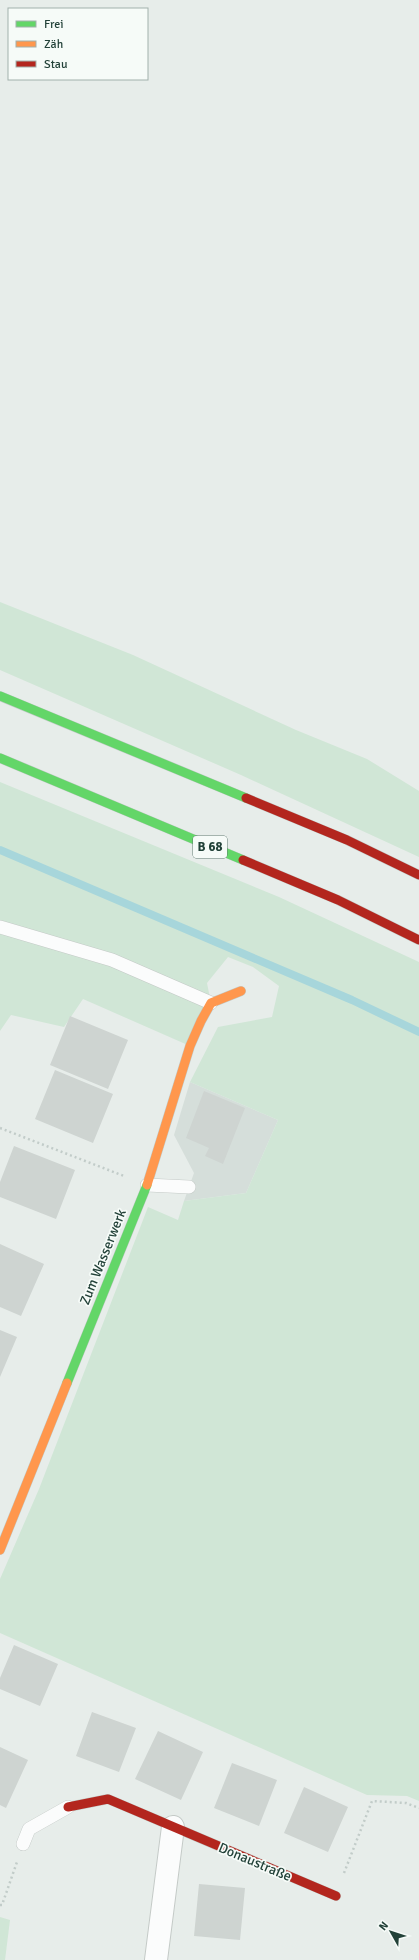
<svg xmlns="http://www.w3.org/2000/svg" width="419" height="1960" viewBox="0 0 419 1960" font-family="Signika,sans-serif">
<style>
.built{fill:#d5deda}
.green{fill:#d0e6d6}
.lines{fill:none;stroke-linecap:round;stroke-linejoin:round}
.stream{stroke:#a7d6db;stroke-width:8}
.building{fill:#ced4d1}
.lane-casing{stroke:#c4cac7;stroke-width:14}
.street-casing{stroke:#c4cac7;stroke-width:24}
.fast-casing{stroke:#c2cac7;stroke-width:10}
.slow-casing{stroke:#c2cac7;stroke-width:10}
.jam-casing{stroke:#c2cac7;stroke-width:10}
.path{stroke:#c2ccc9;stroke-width:2.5;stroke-dasharray:2 3;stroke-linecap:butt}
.lane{stroke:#fbfcfc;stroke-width:13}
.street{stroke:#fbfcfc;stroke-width:22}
.fast{stroke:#63d668;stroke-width:9}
.slow{stroke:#ff974d;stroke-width:9}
.jam{stroke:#b3261e;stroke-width:9}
.labels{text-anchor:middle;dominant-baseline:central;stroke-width:3.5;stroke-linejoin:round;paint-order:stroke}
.shield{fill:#f6fbf8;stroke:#627a72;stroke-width:1}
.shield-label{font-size:13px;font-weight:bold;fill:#234239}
.street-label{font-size:14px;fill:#234239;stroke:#f6fbf8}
</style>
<rect width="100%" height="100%" fill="#e7edea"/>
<path class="built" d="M190 1082 278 1120 246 1193 184 1201 194 1173 174 1135Z"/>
<path class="green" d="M0 602 133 655 296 730 367 759 419 791V857L241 775 0 670Z
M0 782 279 897 419 962V1801L407 1796 367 1795 0 1633V1579L39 1489 148 1207 178 1220 184 1201 246 1193 278 1120 190 1082 218 1027 272 1017 279 986 253 967 228 957 207 983 211 1003 190 1046 83 999 64 1027 11 1015 0 1031Z
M0 1917 10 1920 5 1960H0Z"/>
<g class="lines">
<path class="stream" d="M0 850 352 1000 419 1032"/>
</g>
<path class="building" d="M70 1016 128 1040 108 1089 50 1065Z
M55 1070 113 1094 93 1143 35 1119Z
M204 1091 245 1108 223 1164 205 1156 209 1148 186 1138Z
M14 1146 75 1170 56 1219 0 1197V1182Z
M0 1244 44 1264 21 1316 0 1307Z
M0 1330 17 1337 0 1377Z
M14 1645 58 1664 40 1706 0 1689V1678Z
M92 1712 136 1728 119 1772 76 1756Z
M158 1731 203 1752 181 1800 135 1779Z
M0 1747 28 1760 6 1808 0 1805Z
M232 1763 277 1780 259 1826 214 1808Z
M304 1787 348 1807 328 1852 284 1833Z
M199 1884 245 1888 240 1940 194 1936Z"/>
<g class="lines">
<g class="lane-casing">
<path id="lane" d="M0 927 112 960 211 1003
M147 1185 189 1187
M23 1844 29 1829 68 1807"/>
</g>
<g class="street-casing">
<path id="street" d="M156 1960 173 1827"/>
</g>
<g class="fast-casing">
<path id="fast" d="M0 696 246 798
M0 758 243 860
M67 1383 147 1185"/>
</g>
<g class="slow-casing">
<path id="slow" d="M147 1185 190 1046 201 1021 211 1003 241 991
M0 1550 67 1383"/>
</g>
<g class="jam-casing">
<path id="jam" d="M246 798 347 840 419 875
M243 860 338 900 419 940
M68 1807 108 1799 336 1896"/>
</g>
<path class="path" d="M0 1128 124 1176
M344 1873 372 1801 406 1803 419 1808
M0 1905H2L17 1862"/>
<use href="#lane" class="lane"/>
<use href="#street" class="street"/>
<use href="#fast" class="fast"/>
<use href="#slow" class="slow"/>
<use href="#jam" class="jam"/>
</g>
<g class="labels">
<rect class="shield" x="193" y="836" width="34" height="22" rx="3"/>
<g class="shield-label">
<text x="210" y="847">B 68</text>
</g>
<g class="street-label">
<text transform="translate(103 1257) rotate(-68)">Zum Wasserwerk</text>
<text transform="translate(255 1862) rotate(23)">Donaustraße</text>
</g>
</g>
<rect x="8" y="8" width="140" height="72" fill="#f6fbf8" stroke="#a2b1ac"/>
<rect x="16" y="21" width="20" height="6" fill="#63d668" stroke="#a2b1ac"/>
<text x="44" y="28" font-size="12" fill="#234239">Frei</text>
<rect x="16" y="41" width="20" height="6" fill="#ff974d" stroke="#a2b1ac"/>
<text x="44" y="48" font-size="12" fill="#234239">Zäh</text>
<rect x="16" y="61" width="20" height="6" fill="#b3261e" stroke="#a2b1ac"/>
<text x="44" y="68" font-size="12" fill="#234239">Stau</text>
<g transform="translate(391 1932) rotate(309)" stroke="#f6fbf8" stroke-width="3" paint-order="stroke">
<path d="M0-3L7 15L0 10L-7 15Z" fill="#234239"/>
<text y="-6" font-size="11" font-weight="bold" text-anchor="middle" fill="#234239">N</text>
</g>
</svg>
